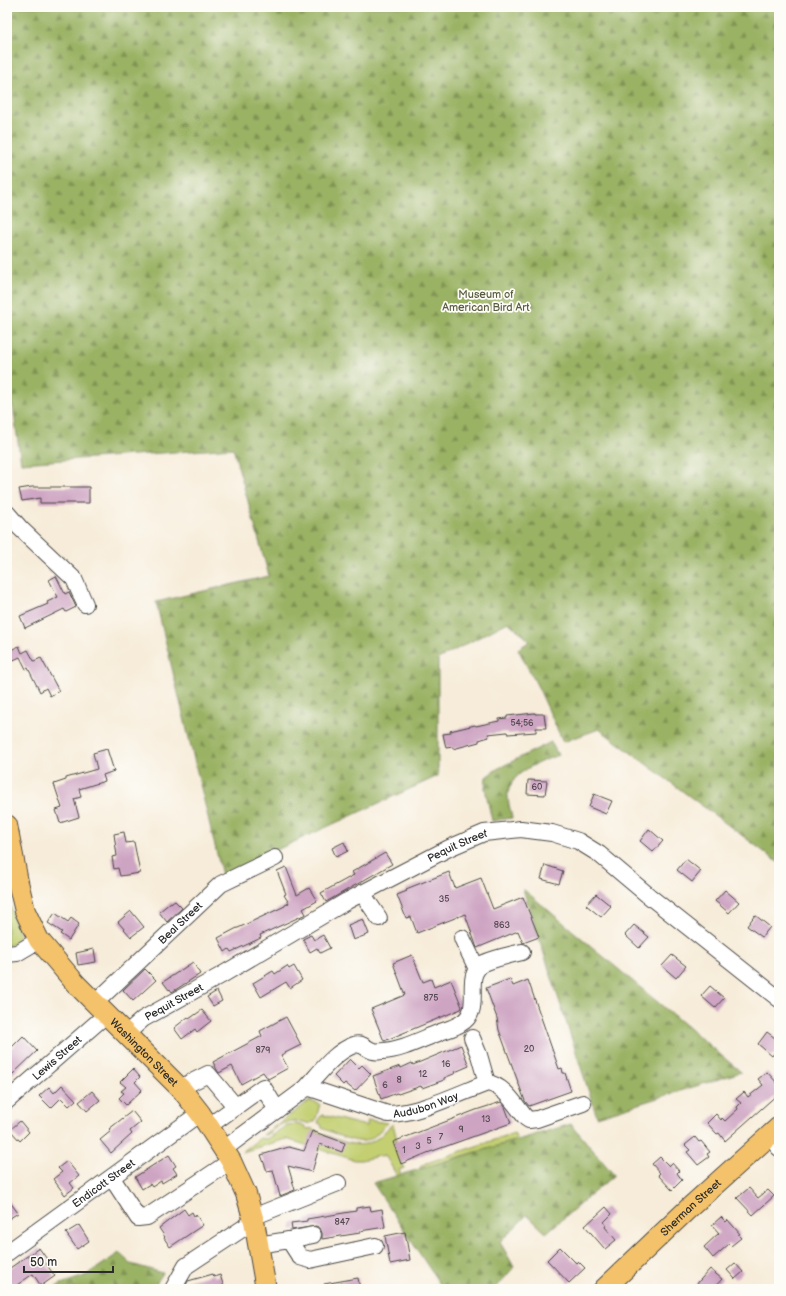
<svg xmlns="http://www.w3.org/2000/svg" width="786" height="1296" viewBox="0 0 786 1296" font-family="'Balsamiq Sans',sans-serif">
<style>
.green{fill:#c3cf71;stroke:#777d4e}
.forest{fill:url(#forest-firs);stroke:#626e47}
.building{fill:#cea4c3}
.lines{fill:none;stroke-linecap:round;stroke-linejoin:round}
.minor-casing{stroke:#4a4845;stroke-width:18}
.major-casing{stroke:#4a4845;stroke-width:22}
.minor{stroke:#fff;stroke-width:16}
.major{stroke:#f4c26a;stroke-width:20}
.labels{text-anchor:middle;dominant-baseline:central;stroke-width:3.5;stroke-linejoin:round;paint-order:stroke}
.number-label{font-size:9px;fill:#544951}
.park-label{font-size:11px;fill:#595c40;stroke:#fdfcf7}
.street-label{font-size:11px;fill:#2b2b2b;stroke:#fdfcf7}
</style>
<defs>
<pattern id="forest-firs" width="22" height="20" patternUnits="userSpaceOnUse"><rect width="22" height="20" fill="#9ab263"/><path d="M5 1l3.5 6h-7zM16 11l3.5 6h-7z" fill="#7e9152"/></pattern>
</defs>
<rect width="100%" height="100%" fill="#fdfcf7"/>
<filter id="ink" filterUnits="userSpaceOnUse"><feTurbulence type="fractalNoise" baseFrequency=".025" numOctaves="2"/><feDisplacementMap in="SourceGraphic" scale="8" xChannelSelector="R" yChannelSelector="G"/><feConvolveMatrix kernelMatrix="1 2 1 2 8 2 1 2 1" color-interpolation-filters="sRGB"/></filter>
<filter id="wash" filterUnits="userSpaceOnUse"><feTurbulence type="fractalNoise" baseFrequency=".012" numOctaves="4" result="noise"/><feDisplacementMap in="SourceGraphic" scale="16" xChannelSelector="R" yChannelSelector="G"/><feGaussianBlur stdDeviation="0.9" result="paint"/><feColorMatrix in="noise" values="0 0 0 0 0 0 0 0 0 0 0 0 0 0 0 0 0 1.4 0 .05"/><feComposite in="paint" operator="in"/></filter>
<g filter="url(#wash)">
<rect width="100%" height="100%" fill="#f7ecd9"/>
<path class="green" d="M7 893 14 920 20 936 14 943 7 946Z
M309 1101 320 1104 315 1122H312L310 1124C296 1119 285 1120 274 1129 270 1132 268 1135 263 1135Z
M323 1115 366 1126 368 1120 388 1123C381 1128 376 1137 368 1140 357 1145 333 1133 322 1128L321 1124 318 1123 320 1117Z
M295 1124 305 1126V1128L309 1129 310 1128C324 1134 356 1151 371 1142 380 1138 385 1130 393 1124L397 1140 393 1142 404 1168 399 1170 401 1175 397 1176 385 1155 361 1160H355L286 1139 242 1152 260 1138 265 1139 268 1138 287 1125Z
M514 1133 517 1140 419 1169 422 1165 427 1163Z"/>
<path class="forest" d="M7 7H779V863L599 729 563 742 539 689 518 649 530 641 508 622 438 659V776L222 875 156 602 269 576 233 448 21 463 13 407 7 395Z
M551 742 558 755C539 763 513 770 508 793 507 800 511 811 512 818L492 821 485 788 486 777 497 769Z
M523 889 741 1072 597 1117Z
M571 1124 614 1175 546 1233 527 1215 500 1242 514 1267 495 1289H443L373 1183Z
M119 1253 131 1264 163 1273 155 1285 138 1289H53L61 1284 87 1275Z"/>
<g id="blocks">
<path class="building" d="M32 487H89V503H40V498L22 501 19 489Z
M56 576 65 594 69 592 76 607 66 612 64 609 25 628 20 616 48 604 47 602 58 597 49 580Z
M19 646 22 653 28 650 34 661 41 658 59 691 50 696 46 688 40 692 28 668 26 669 20 657 7 663V652Z
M535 713V714H544L546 728H536V732L508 734 507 732 488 734 489 737 479 740V742L453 749V747L446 748 443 734 451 733 450 731 475 725 476 726 499 721V719L507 718V716Z
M107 749 114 771 103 775 105 781 79 789 81 797 74 799 79 817 60 823 56 810 62 808 54 784 66 780V778L97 769 93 753Z
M528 780 547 781 545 795 527 794Z
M594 794 612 801 606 814 589 807Z
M649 829 663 841 653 852 640 841Z
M124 832 126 843 134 842 140 873 120 876 118 868 114 869 112 857 117 856 114 834Z
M344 842 348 851 336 857 332 848Z
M385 853 392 864 326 902 321 893 354 875 352 872Z
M686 859 701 871 692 882 677 870Z
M545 865 563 871 559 884 541 879Z
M286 867 297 895 309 888 317 901 303 909 306 914 260 935 261 938 231 952 229 949 225 952 218 938 237 928H238L285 906V905L289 903 284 895 286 894 277 871Z
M449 872 455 888 481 878 493 909 523 897 539 937 523 943 518 931 477 948 465 914 417 933 411 917 406 918 397 895 407 891 406 889Z
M725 890 739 902 729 913 715 901Z
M596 894 611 906 601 917 586 905Z
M175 901 182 908 167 922 159 912 171 902 172 903Z
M131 911 144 927 131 937 118 922Z
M55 913 68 922 71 918 79 924 69 940 60 934 62 932 48 923Z
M755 915 770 927 762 937 747 926Z
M363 919 369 934 353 940 348 925Z
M634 925 649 937 639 948 625 935Z
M311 935 314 940 323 935 330 948 320 953 317 948 310 952 303 939Z
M94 949 96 962 78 965 76 953Z
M412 955 423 982 431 979 434 987 451 980 462 1007 461 1009 384 1041 371 1009 405 995 393 963Z
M672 955 686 966 676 978 662 966Z
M193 962 200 974 172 992 170 989 169 990 163 982Z
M287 966 289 969 294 966 302 980 290 988 286 982 261 997 253 983 273 971 275 974Z
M145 969 156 980 133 1001 123 990Z
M510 979 513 986 528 980 559 1069 562 1068 563 1073H565L571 1091 529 1106 525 1101 499 1030 497 1018 486 988Z
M710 986 724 998 715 1008 701 996Z
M217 991 222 1001 213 1006 207 997Z
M202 1010 211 1021 197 1032 195 1029 182 1039 174 1028 188 1017 189 1019Z
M286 1017 301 1045 281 1055 288 1068 268 1079 263 1072 241 1084 232 1066 219 1073 217 1070 213 1062 262 1036 260 1031Z
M767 1032 779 1041V1047L772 1056 758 1044Z
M23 1036 37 1051 13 1074 7 1067V1052Z
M461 1045 469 1066 455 1072 456 1073 444 1078V1080L422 1088 421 1086 398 1094 397 1093 381 1099 373 1076 400 1066 401 1068 412 1063 413 1065Z
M350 1059 359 1068 362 1065 371 1074 355 1091 345 1083 343 1085 334 1076Z
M133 1069 140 1077 135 1082 142 1090 126 1105 119 1098 124 1093 121 1091 126 1087 120 1082Z
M767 1072 779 1085V1093L725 1141 719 1133 717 1134 707 1123 716 1114 721 1120 722 1118 725 1121 738 1109 737 1107 741 1103 736 1099 744 1092 748 1097 763 1085 758 1079Z
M62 1085 76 1100 69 1106 61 1098 51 1108 39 1096 49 1087 54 1093Z
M92 1091 100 1100 87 1111 79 1102Z
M501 1102 505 1107 511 1123 427 1153 401 1164 393 1142 476 1110Z
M132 1111 141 1122 130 1131 132 1134 111 1153 100 1140 111 1131 109 1129Z
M20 1121 29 1132 20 1141 10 1130Z
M312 1131 345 1143 342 1152 320 1144 312 1172 288 1166 295 1190 280 1196 273 1170 267 1171 261 1155 289 1147 304 1151Z
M695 1137 699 1142 701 1141 710 1152 707 1154 709 1157 698 1165 687 1152 690 1150 685 1145Z
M169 1155 176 1166 173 1168 177 1174 162 1183 161 1181 152 1187 150 1184 142 1189 135 1177Z
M660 1157 669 1166 672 1163 679 1171 677 1173 682 1180 672 1190 658 1175 660 1173 652 1164Z
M67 1161 79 1176 70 1183 74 1188 65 1195 53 1179 62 1172 58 1168Z
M749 1188 758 1198 768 1190 774 1196 753 1215 737 1198Z
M7 1198 18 1213 7 1220Z
M370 1206 371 1211 382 1209 385 1227 360 1231V1233L322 1239V1233L320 1228 316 1226 292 1230 291 1223 307 1221V1219L356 1211V1208Z
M606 1207 612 1214 604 1222 606 1225 605 1227 616 1240 605 1249 585 1226Z
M184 1209 188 1215 192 1212 194 1216 196 1215 203 1225 170 1247 164 1238 165 1237 159 1228Z
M721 1217 726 1222 728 1220 740 1234 738 1235 741 1238 731 1246 729 1244 713 1258 704 1247 719 1233 712 1225Z
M79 1225 89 1241 77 1249 66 1233Z
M405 1232 410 1260 390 1264 385 1236Z
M560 1247 576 1263 578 1261 585 1268 569 1283 547 1260Z
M39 1248 49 1262 46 1264 55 1276 41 1286 33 1274 17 1285 20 1289H7V1270Z
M735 1263 743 1272 735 1279 727 1270Z
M710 1269 722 1279 713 1289H692Z
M213 1274 214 1277 220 1275 224 1287 215 1289H184L188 1281Z
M358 1278 360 1289H325L324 1284Z"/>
</g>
</g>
<g filter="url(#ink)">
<use href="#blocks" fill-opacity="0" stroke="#4a4845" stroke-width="1"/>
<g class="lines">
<g class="minor-casing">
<g id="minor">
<path d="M7 513 20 528 74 579 85 604"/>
<path d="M362 893 379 918"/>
<path d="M462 938 477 969"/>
<path d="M7 954 17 953 39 940"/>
<path id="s1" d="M95 1003 221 884 275 858"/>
<path id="s2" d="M126 1034 143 1019 220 976 347 901 449 848 484 833 521 829 552 833 578 841 599 854 649 896 779 999"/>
<path d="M472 1038 479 1055 487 1083"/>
<path d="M180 1088 208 1074 236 1107"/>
<path d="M305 1089C319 1074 334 1052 354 1045 362 1042 366 1049 373 1051 376 1052 380 1051 383 1051 401 1050 420 1040 438 1033 445 1030 454 1028 460 1024 486 1010 460 976 484 963 495 958 510 955 522 952"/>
<path id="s3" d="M7 1101 107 1014"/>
<path d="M209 1126 263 1087 277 1110"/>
<path d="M769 1136 779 1148"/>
<path id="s4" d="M224 1149 305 1089 310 1088 388 1114C418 1114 458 1094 487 1083 504 1085 515 1105 526 1118L529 1120 537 1119 583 1103"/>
<path d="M112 1178 138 1218 147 1217 231 1161"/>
<path d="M253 1217 338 1183"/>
<path d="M289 1240 313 1235"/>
<path d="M258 1245 289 1240 300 1257 310 1260 375 1246"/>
<path id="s5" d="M7 1253 200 1113"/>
<path d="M173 1289 186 1266 254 1221"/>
</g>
</g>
<g class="major-casing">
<g id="major">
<path id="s6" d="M7 825 18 882 25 911 33 928 39 940 76 984 182 1090 200 1113 231 1161 246 1194 254 1221 266 1289"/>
<path id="s7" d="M604 1289 689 1208 779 1127"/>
</g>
</g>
<use href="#minor" class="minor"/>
<use href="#major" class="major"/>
</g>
</g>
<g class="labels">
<g class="number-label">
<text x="522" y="723">54;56</text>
<text x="537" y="787">60</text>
<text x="444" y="899">35</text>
<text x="502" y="925">863</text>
<text x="431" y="998">875</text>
<text x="529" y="1049">20</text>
<text x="263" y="1050">879</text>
<text x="446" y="1064">16</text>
<text x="423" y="1074">12</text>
<text x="399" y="1080">8</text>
<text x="385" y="1085">6</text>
<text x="486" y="1119">13</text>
<text x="461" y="1129">9</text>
<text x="441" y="1137">7</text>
<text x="429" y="1141">5</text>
<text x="418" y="1146">3</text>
<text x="404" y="1150">1</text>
<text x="342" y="1222">847</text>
</g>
<g class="park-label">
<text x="486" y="294">Museum of<tspan x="486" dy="13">American Bird Art</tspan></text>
</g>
<g class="street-label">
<text stroke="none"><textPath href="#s2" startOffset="382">Pequit Street</textPath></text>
<text stroke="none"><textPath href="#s1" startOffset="117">Beal Street</textPath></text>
<text stroke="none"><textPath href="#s2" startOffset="58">Pequit Street</textPath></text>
<text stroke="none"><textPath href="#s6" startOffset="274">Washington Street</textPath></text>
<text stroke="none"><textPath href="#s3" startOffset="66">Lewis Street</textPath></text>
<text stroke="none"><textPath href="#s4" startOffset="227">Audubon Way</textPath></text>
<text stroke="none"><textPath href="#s5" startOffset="119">Endicott Street</textPath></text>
<text stroke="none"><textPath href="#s7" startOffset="119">Sherman Street</textPath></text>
</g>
</g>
<rect width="786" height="1296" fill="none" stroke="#fdfcf7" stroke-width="24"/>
<path d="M24 1266v6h89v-6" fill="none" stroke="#2b2b2b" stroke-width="2"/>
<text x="30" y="1266" font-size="12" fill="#2b2b2b" stroke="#fdfcf7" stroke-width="3" paint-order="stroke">50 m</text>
</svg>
